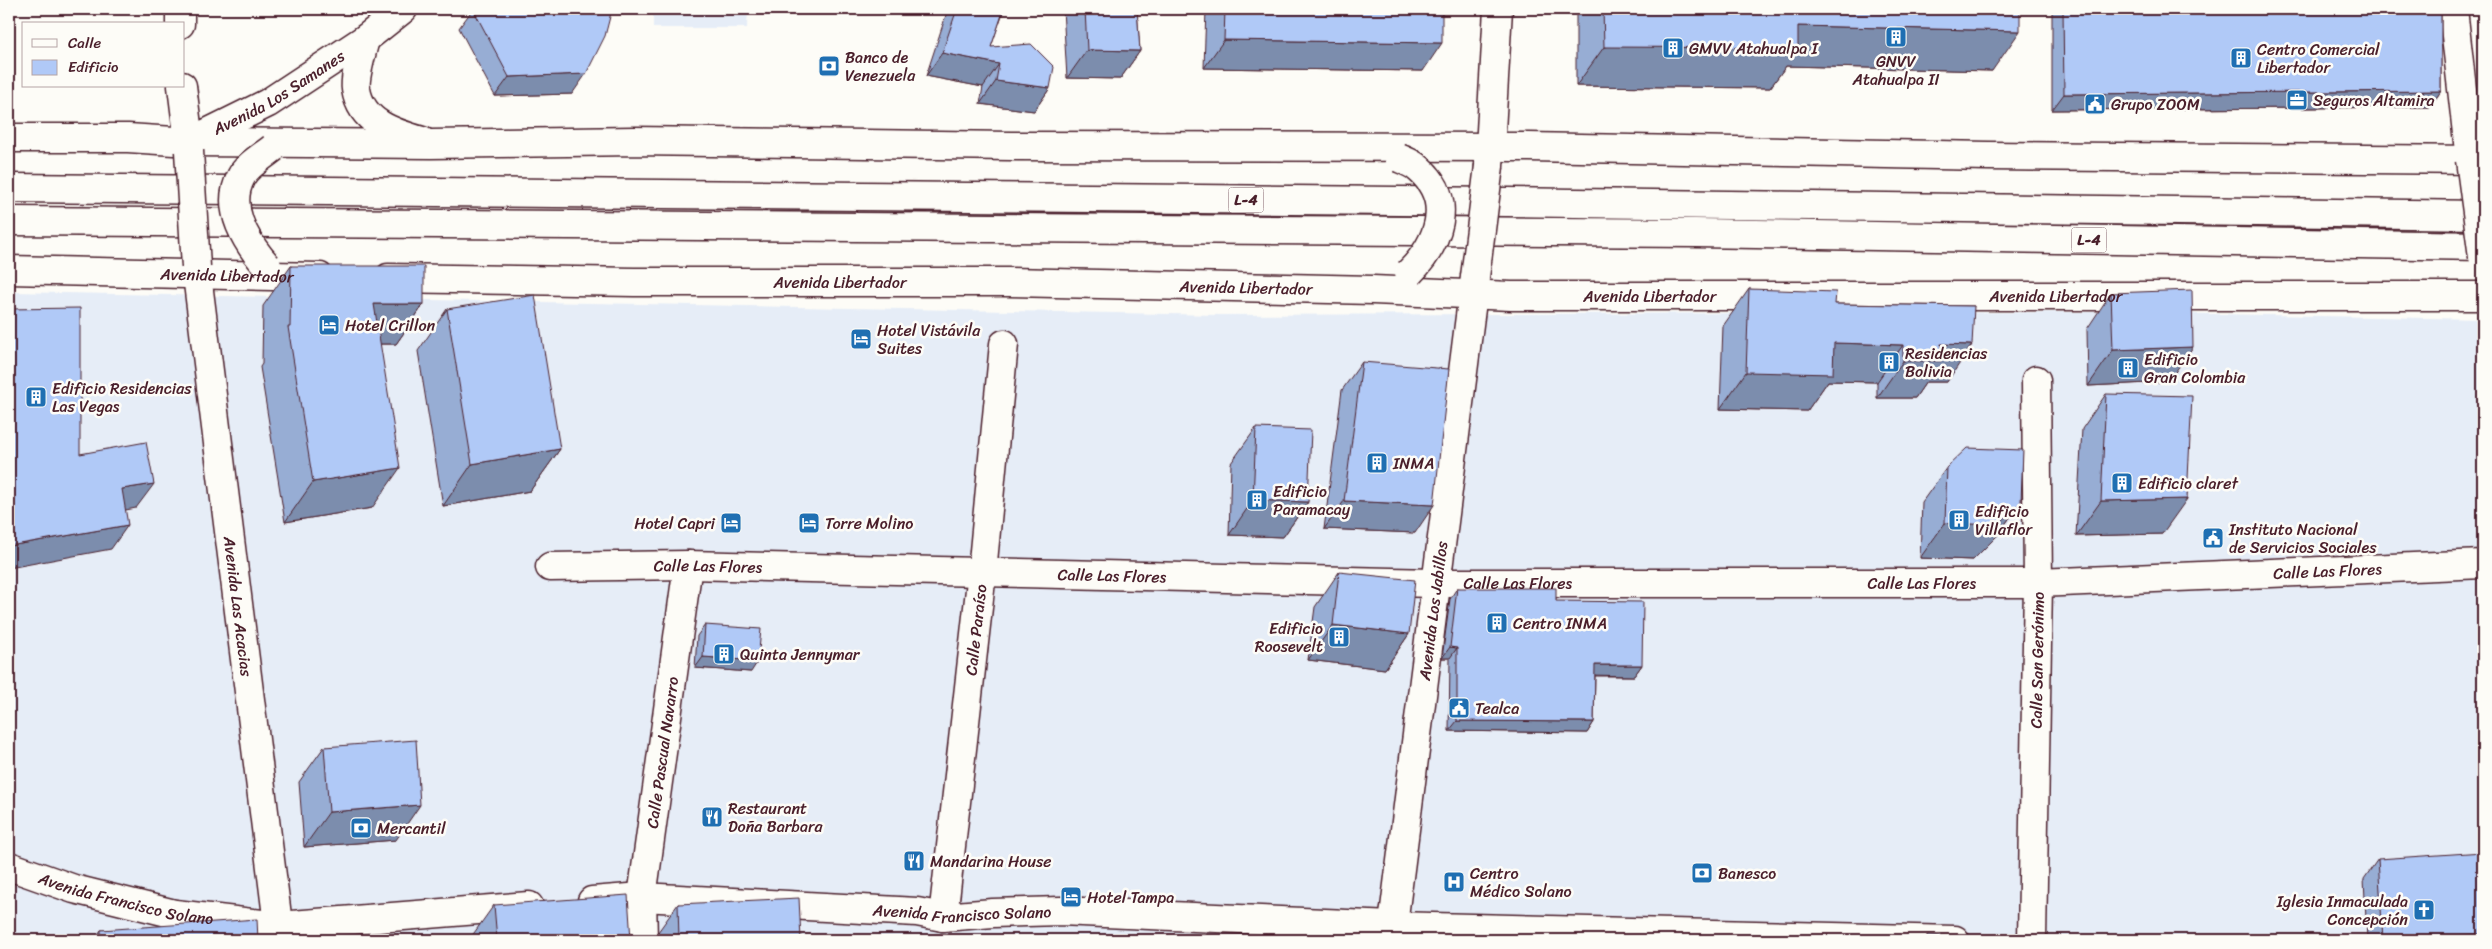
<svg xmlns="http://www.w3.org/2000/svg" width="2492" height="949" viewBox="0 0 2492 949" font-family="Sriracha,sans-serif">
<style>
.built{fill:#e6edf7}
.lines{fill:none;stroke-linecap:round;stroke-linejoin:round}
.minor-casing{stroke:#4a1f2b;stroke-width:31}
.major-casing{stroke:#4a1f2b;stroke-width:31}
.minor{stroke:#fdfcf7;stroke-width:28}
.major{stroke:#fdfcf7;stroke-width:28}
.minor-bridge-casing{stroke:#4a1f2b;stroke-width:31;stroke-linecap:butt}
.major-bridge-casing{stroke:#4a1f2b;stroke-width:31;stroke-linecap:butt}
.minor-bridge{stroke:#fdfcf7;stroke-width:28}
.major-bridge{stroke:#fdfcf7;stroke-width:28}
.wall{fill:#97add4;stroke:#4a1f2b}
.shaded-wall{fill:#7b8dad;stroke:#4a1f2b}
.building{fill:#b0c9f7;stroke:#4a1f2b}
.labels{text-anchor:middle;dominant-baseline:central;stroke-width:5;stroke-linejoin:round;paint-order:stroke}
.shield{fill:#fdfcf7;stroke:#806168;stroke-width:1}
.shield-label{font-size:15px;font-weight:bold;fill:#4a1f2b}
.poi-label{font-size:16px;fill:#4a1f2b;stroke:#fdfcf7;text-anchor:start}
.street-label{font-size:16px;fill:#4a1f2b;stroke:#fdfcf7}
</style>
<rect width="100%" height="100%" fill="#fdfcf7"/>
<filter id="ink" filterUnits="userSpaceOnUse"><feTurbulence type="fractalNoise" baseFrequency=".02" numOctaves="2"/><feDisplacementMap in="SourceGraphic" scale="10" xChannelSelector="R" yChannelSelector="G"/><feConvolveMatrix kernelMatrix="1 2 1 2 8 2 1 2 1" color-interpolation-filters="sRGB"/></filter>
<g filter="url(#ink)">
<path class="built" d="M653 9H748L747 28H653Z
M9 292 1220 315 2104 312 2483 319V940H9Z"/>
<g class="lines">
<g class="minor-casing">
<g id="minor">
<path d="M180 9V24"/>
<path d="M2453 9 2470 160"/>
<path d="M365 39C362 52 354 78 356 89 361 123 394 133 422 141"/>
<path id="s1" d="M182 86 189 142 268 103 365 39 403 9"/>
<path d="M1489 166 1498 9"/>
<path id="s2" d="M550 567 688 565 1434 583H2038L2483 564"/>
<path id="s3" d="M9 866 74 889 175 914 279 926 529 906"/>
<path id="s4" d="M592 901 642 897 917 912 943 917 993 913 1060 911 1392 926 1955 940"/>
<path id="s5" d="M943 917 982 572 1004 344"/>
<path id="s6" d="M643 940 642 897 688 565"/>
<path id="s7" d="M1391 940 1475 277"/>
<path id="s8" d="M2032 940 2038 583 2036 380"/>
</g>
</g>
<g class="major-casing">
<g id="major">
<path d="M9 138H128L189 142 431 144 634 141 1011 146 1529 147 1988 156 2483 160"/>
<path d="M9 188 1506 202 2483 215"/>
<path d="M9 221 1695 233 2483 246"/>
<path id="s9" d="M196 267 280 940"/>
<path id="s10" d="M9 270 320 277"/>
<path id="s11" d="M388 278 634 282H1007L1373 290 1511 296H2483"/>
</g>
</g>
<use href="#minor" class="minor"/>
<use href="#major" class="major"/>
<g class="minor-bridge-casing">
<path id="minor-bridge" d="M2470 160 2483 257
M1475 277 1489 166"/>
</g>
<g class="major-bridge-casing">
<path id="major-bridge" d="M189 151 196 267
M1399 158C1406 161 1414 164 1419 169 1456 201 1438 244 1409 273
M267 266C247 243 224 209 241 177 247 165 262 157 273 148"/>
</g>
<use href="#minor-bridge" class="minor-bridge"/>
<use href="#major-bridge" class="major-bridge"/>
</g>
<path class="wall" d="M473 9 572 94 495 96 459 28Z
M948 9H1004L991 47 1050 88 1034 111 980 104 983 87 926 76Z
M1063 9H1137L1140 51 1120 79 1067 78Z
M1206 9H1442L1423 71 1204 68Z
M1576 9H2020L1992 71 1786 66 1770 88 1576 86Z
M2052 9H2441V91L2430 107 2052 110Z
M291 266 424 304 396 344H380L372 508 285 522 260 367 262 364 263 306Z
M1749 289 1835 304 1974 306 1947 382H1926L1915 398H1877V382L1828 381 1807 411 1720 409 1723 326Z
M2111 293 2168 382 2088 386 2087 329Z
M447 309 560 449 530 491 443 506 418 351Z
M1362 362 1415 533 1324 529 1342 390Z
M2106 394 2162 534 2076 536 2082 429Z
M1256 428 1308 502 1283 537 1229 535 1231 463Z
M1947 467 2021 502 1996 537 1973 560 1920 558 1922 502Z
M1339 572 1409 634 1385 669 1308 660 1315 607Z
M1457 588 1556 601 1642 665 1634 676H1595L1594 722 1587 733 1449 731 1450 658H1442L1450 599Z
M705 625 751 672 695 668 697 636Z
M324 747 396 840 304 847 299 782Z
M2378 859 2483 940H2367L2364 879Z
M678 904 801 940H659L658 932Z
M494 905 631 940H469Z
M101 930 258 940H94Z"/>
<path class="shaded-wall" d="M1798 26 2020 31 1992 71 1786 66 1770 88 1576 86 1604 47Z
M1224 40 1442 43 1423 71 1204 68Z
M1087 50 1140 51 1120 79 1067 78Z
M942 53 999 64 983 87 926 76Z
M586 74 572 94 495 96 509 77Z
M996 81 1050 88 1034 111 980 104Z
M2441 91 2430 107 2052 110 2064 94Z
M374 304H424L396 344H346Z
M1834 343 1903 345 1877 382 1828 381 1807 411 1720 409 1746 372Z
M1941 344 1972 345 1947 382H1926L1915 398H1877L1903 361Z
M2193 347 2168 382 2088 386 2113 350Z
M560 449 530 491 443 506 472 464Z
M400 468 372 508 285 522 313 482Z
M154 484 136 508 105 514 122 489Z
M2187 499 2162 534 2076 536 2101 501Z
M1253 500 1308 502 1283 537 1229 535Z
M1344 501 1434 505 1415 533 1324 529Z
M2021 502 1996 537 1973 560 1920 558 1945 523Z
M128 525 111 549 9 568V546Z
M1333 625 1409 634 1385 669 1308 660Z
M1450 647 1457 648 1450 658H1442Z
M703 657 758 661 751 672 695 668Z
M1595 665H1642L1634 676 1588 675Z
M1457 721 1594 722 1587 733 1449 731Z
M420 805 396 840 304 847 329 812Z
M2483 934V940H2389Z"/>
<path class="building" d="M473 9H612L605 36 586 74 509 77Z
M957 9H1004L991 47 1031 44 1054 67 1050 88 996 81 999 64 942 53Z
M1085 9H1137L1140 51 1087 50Z
M1225 9H1442V43L1224 40Z
M1603 9H2020V31L1798 26V48L1604 47Z
M2063 9H2441V91L2064 94Z
M291 266H424V304H374L400 468 313 482 288 327H290Z
M1749 289 1836 292 1835 304 1974 306 1972 345 1941 344V361H1903V345L1834 343 1833 374 1746 372Z
M2192 290 2193 347 2113 350 2111 293Z
M535 295 560 449 472 464 447 309Z
M80 308V454L146 442 154 484 122 489 128 525 9 546V309Z
M1362 362 1449 369 1434 505 1344 501Z
M2106 394 2192 396 2187 499 2101 501Z
M1256 428 1311 430 1308 502 1253 500Z
M1967 448 2023 450 2021 502 1998 525 1945 523 1947 467Z
M1339 572 1415 580 1409 634 1333 625Z
M1457 588H1556V601L1643 602 1642 665H1595L1594 722 1457 721V648L1450 647Z
M705 625 761 629 758 661 703 657Z
M416 740 420 805 329 812 324 747Z
M2483 852V934L2383 940 2378 859Z
M628 895 631 940H497L494 905Z
M799 898 801 940H679L678 904Z
M257 919 258 940H101V930Z
M1927 935 2026 940H1927Z"/>
</g>
<defs>
<g id="building-square" transform="scale(1.125)"><rect x="-9" y="-9" width="18" height="18" rx="4" fill="#1f6fb2" stroke="#fdfcf7"/><path d="M-4-6H4V6H1V3H-1V6H-4ZM-2.5-4.3h1.7v1.8h-1.7ZM.8-4.3h1.7v1.8H.8ZM-2.5-1h1.7V.8h-1.7ZM.8-1h1.7V.8H.8Z" fill="#fff"/></g>
<g id="bank-square" transform="scale(1.125)"><rect x="-9" y="-9" width="18" height="18" rx="4" fill="#1f6fb2" stroke="#fdfcf7"/><path d="M-6-4H6V4H-6ZM0-2.3a2.3 2.3 0 1 0 0 4.6a2.3 2.3 0 1 0 0-4.6Z" fill="#fff"/></g>
<g id="office-square" transform="scale(1.125)"><rect x="-9" y="-9" width="18" height="18" rx="4" fill="#1f6fb2" stroke="#fdfcf7"/><path d="M-6-3h4V-5.5h4V-3h4V5H-6ZM-1-4.5V-3h2v-1.5ZM-6 0V1H6V0Z" fill="#fff"/></g>
<g id="civic-square" transform="scale(1.125)"><rect x="-9" y="-9" width="18" height="18" rx="4" fill="#1f6fb2" stroke="#fdfcf7"/><path d="M-.6-6.5H3V-4.5H.6V-3L4-1V1h2V6H-6V1h2V-1L-.6-3ZM-1.2 2.5V6h2.4V2.5Z" fill="#fff"/></g>
<g id="hotel-square" transform="scale(1.125)"><rect x="-9" y="-9" width="18" height="18" rx="4" fill="#1f6fb2" stroke="#fdfcf7"/><path d="M-6-4.5h1.5V1H6V5H4.5V3h-9V5H-6ZM-4 0a1.8 1.8 0 1 1 3.6 0ZM.5 0V-2.5h3Q6-2.5 6 0Z" fill="#fff"/></g>
<g id="restaurant-square" transform="scale(1.125)"><rect x="-9" y="-9" width="18" height="18" rx="4" fill="#1f6fb2" stroke="#fdfcf7"/><path d="M-5-6h1v4h1v-4h1v4h1v-4h1v5L-1.5 .5V6h-2V.5L-5-1ZM5-6V6H3V1.5H1.5Q1.5-4 5-6Z" fill="#fff"/></g>
<g id="hospital-square" transform="scale(1.125)"><rect x="-9" y="-9" width="18" height="18" rx="4" fill="#1f6fb2" stroke="#fdfcf7"/><path d="M-5-5h3v3.5h4V-5h3V5h-3V1.5h-4V5h-3Z" fill="#fff"/></g>
<g id="church-square" transform="scale(1.125)"><rect x="-9" y="-9" width="18" height="18" rx="4" fill="#1f6fb2" stroke="#fdfcf7"/><path d="M-1.2-6h2.4v3.5h3.3v2.4h-3.3V6h-2.4V-.1h-3.3v-2.4h3.3Z" fill="#fff"/></g>
</defs>
<g fill-rule="evenodd">
<use href="#building-square" x="1896" y="37"/>
<use href="#building-square" x="1673" y="48"/>
<use href="#building-square" x="2241" y="58"/>
<use href="#bank-square" x="829" y="66"/>
<use href="#office-square" x="2297" y="100"/>
<use href="#civic-square" x="2095" y="104"/>
<use href="#hotel-square" x="329" y="325"/>
<use href="#hotel-square" x="861" y="339"/>
<use href="#building-square" x="1889" y="362"/>
<use href="#building-square" x="2128" y="368"/>
<use href="#building-square" x="36" y="397"/>
<use href="#building-square" x="1377" y="463"/>
<use href="#building-square" x="2122" y="483"/>
<use href="#building-square" x="1257" y="500"/>
<use href="#building-square" x="1959" y="520"/>
<use href="#hotel-square" x="731" y="523"/>
<use href="#hotel-square" x="809" y="523"/>
<use href="#civic-square" x="2213" y="538"/>
<use href="#building-square" x="1497" y="623"/>
<use href="#building-square" x="1339" y="637"/>
<use href="#building-square" x="724" y="654"/>
<use href="#civic-square" x="1459" y="708"/>
<use href="#restaurant-square" x="712" y="817"/>
<use href="#bank-square" x="361" y="828"/>
<use href="#restaurant-square" x="914" y="861"/>
<use href="#bank-square" x="1702" y="873"/>
<use href="#hospital-square" x="1454" y="882"/>
<use href="#hotel-square" x="1071" y="897"/>
<use href="#church-square" x="2424" y="910"/>
</g>
<g class="labels">
<g class="shield">
<rect x="1228.5" y="187.5" width="35" height="25" rx="4"/>
<rect x="2071.5" y="227.5" width="35" height="25" rx="4"/>
</g>
<g class="shield-label">
<text x="1246" y="200">L-4</text>
<text x="2089" y="240">L-4</text>
</g>
<g class="poi-label">
<text x="1689" y="48">GMVV Atahualpa I</text>
<text x="2257" y="49">Centro Comercial<tspan x="2257" dy="18">Libertador</tspan></text>
<text x="845" y="57">Banco de<tspan x="845" dy="18">Venezuela</tspan></text>
<text x="1896" y="61" text-anchor="middle">GNVV<tspan x="1896" dy="18">Atahualpa II</tspan></text>
<text x="2313" y="100">Seguros Altamira</text>
<text x="2111" y="104">Grupo ZOOM</text>
<text x="345" y="325">Hotel Crillon</text>
<text x="877" y="330">Hotel Vistávila<tspan x="877" dy="18">Suites</tspan></text>
<text x="1905" y="353">Residencias<tspan x="1905" dy="18">Bolivia</tspan></text>
<text x="2144" y="359">Edificio<tspan x="2144" dy="18">Gran Colombia</tspan></text>
<text x="52" y="388">Edificio Residencias<tspan x="52" dy="18">Las Vegas</tspan></text>
<text x="1393" y="463">INMA</text>
<text x="2138" y="483">Edificio claret</text>
<text x="1273" y="491">Edificio<tspan x="1273" dy="18">Paramacay</tspan></text>
<text x="1975" y="511">Edificio<tspan x="1975" dy="18">Villaflor</tspan></text>
<text x="715" y="523" text-anchor="end">Hotel Capri</text>
<text x="825" y="523">Torre Molino</text>
<text x="2229" y="529">Instituto Nacional<tspan x="2229" dy="18">de Servicios Sociales</tspan></text>
<text x="1513" y="623">Centro INMA</text>
<text x="1323" y="628" text-anchor="end">Edificio<tspan x="1323" dy="18">Roosevelt</tspan></text>
<text x="740" y="654">Quinta Jennymar</text>
<text x="1475" y="708">Tealca</text>
<text x="728" y="808">Restaurant<tspan x="728" dy="18">Doña Barbara</tspan></text>
<text x="377" y="828">Mercantil</text>
<text x="930" y="861">Mandarina House</text>
<text x="1470" y="873">Centro<tspan x="1470" dy="18">Médico Solano</tspan></text>
<text x="1718" y="873">Banesco</text>
<text x="1087" y="897">Hotel Tampa</text>
<text x="2408" y="901" text-anchor="end">Iglesia Inmaculada<tspan x="2408" dy="18">Concepción</tspan></text>
</g>
<g class="street-label">
<text stroke="none"><textPath href="#s1" startOffset="159">Avenida Los Samanes</textPath></text>
<text stroke="none"><textPath href="#s10" startOffset="218">Avenida Libertador</textPath></text>
<text stroke="none"><textPath href="#s11" startOffset="452">Avenida Libertador</textPath></text>
<text stroke="none"><textPath href="#s11" startOffset="858">Avenida Libertador</textPath></text>
<text stroke="none"><textPath href="#s11" startOffset="1262">Avenida Libertador</textPath></text>
<text stroke="none"><textPath href="#s11" startOffset="1668">Avenida Libertador</textPath></text>
<text stroke="none"><textPath href="#s2" startOffset="158">Calle Las Flores</textPath></text>
<text stroke="none"><textPath href="#s2" startOffset="1778">Calle Las Flores</textPath></text>
<text stroke="none"><textPath href="#s2" startOffset="562">Calle Las Flores</textPath></text>
<text stroke="none"><textPath href="#s2" startOffset="968">Calle Las Flores</textPath></text>
<text stroke="none"><textPath href="#s2" startOffset="1372">Calle Las Flores</textPath></text>
<text stroke="none"><textPath href="#s9" startOffset="342">Avenida Las Acacias</textPath></text>
<text stroke="none"><textPath href="#s7" startOffset="332">Avenida Los Jabillos</textPath></text>
<text stroke="none"><textPath href="#s5" startOffset="289">Calle Paraíso</textPath></text>
<text stroke="none"><textPath href="#s8" startOffset="280">Calle San Gerónimo</textPath></text>
<text stroke="none"><textPath href="#s6" startOffset="189">Calle Pascual Navarro</textPath></text>
<text stroke="none"><textPath href="#s3" startOffset="122">Avenida Francisco Solano</textPath></text>
<text stroke="none"><textPath href="#s4" startOffset="371">Avenida Francisco Solano</textPath></text>
</g>
</g>
<rect width="2492" height="949" fill="none" stroke="#fdfcf7" stroke-width="30"/>
<rect x="15" y="15" width="2462" height="919" fill="none" stroke="#4a1f2b" stroke-width="2" filter="url(#ink)"/>
<rect x="22" y="22" width="162" height="65" fill="#fdfcf7" stroke="#b5a4a5"/>
<rect x="32" y="39" width="25" height="8" fill="#fdfcf7" stroke="#b5a4a5"/>
<text x="68" y="48" font-size="15" fill="#4a1f2b">Calle</text>
<rect x="32" y="60" width="25" height="15" fill="#b0c9f7" stroke="#b5a4a5"/>
<text x="68" y="72" font-size="15" fill="#4a1f2b">Edificio</text>
</svg>
